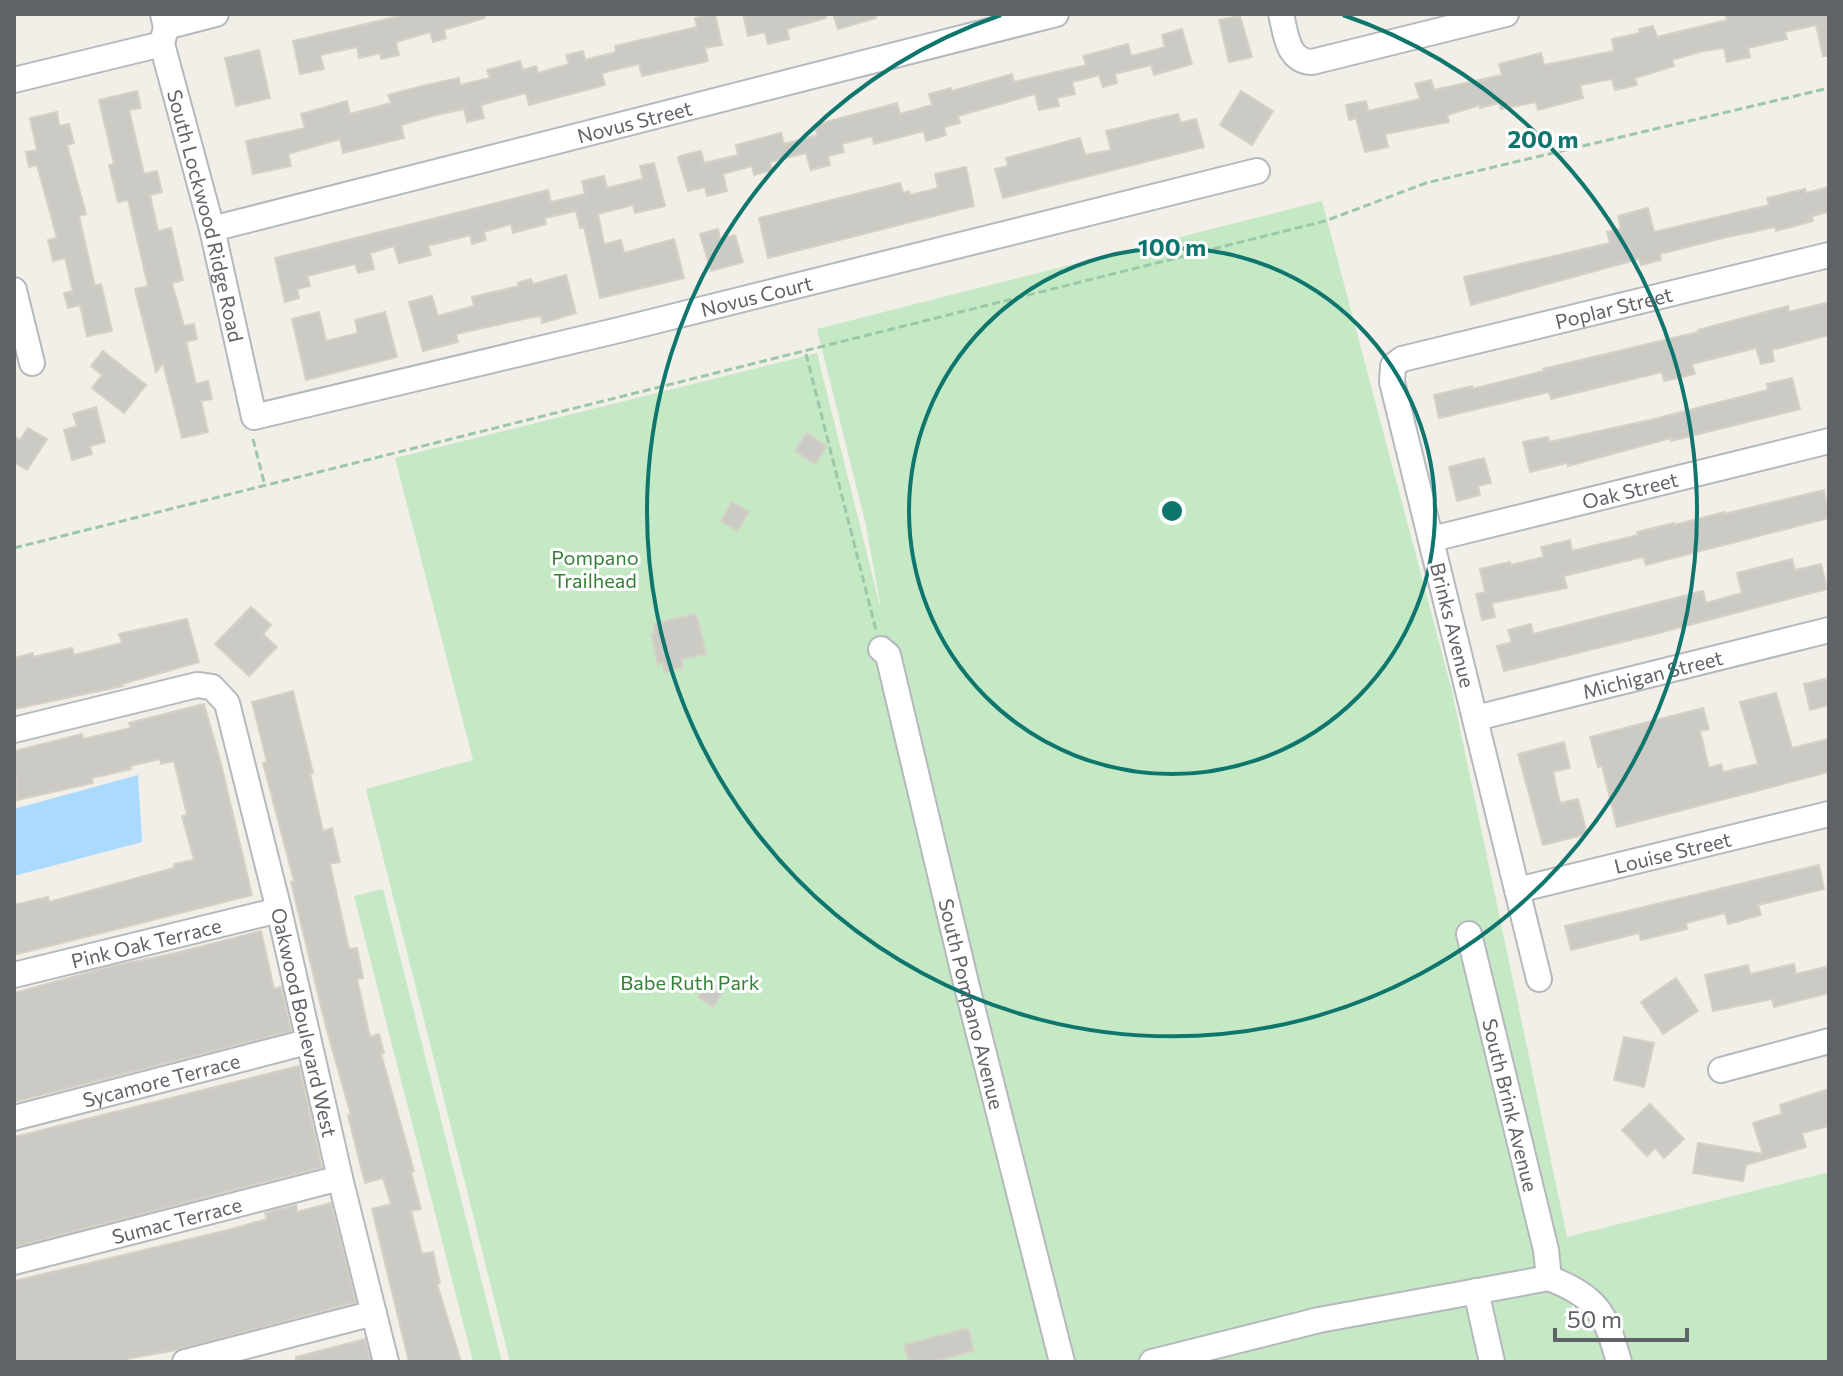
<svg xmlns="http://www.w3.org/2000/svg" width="1843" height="1376" viewBox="0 0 1843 1376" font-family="Commissioner,sans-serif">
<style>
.green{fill:#c5e8c5}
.water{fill:#aadaff}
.building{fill:#cccac5;stroke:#d6d1c6;stroke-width:2}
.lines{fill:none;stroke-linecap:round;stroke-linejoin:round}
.minor-casing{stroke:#b5b8bc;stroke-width:28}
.path{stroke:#9cc7a9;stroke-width:3;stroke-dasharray:8 4;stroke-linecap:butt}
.minor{stroke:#fff;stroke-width:24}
.ring{fill:none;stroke:#0f766e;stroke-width:4}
.labels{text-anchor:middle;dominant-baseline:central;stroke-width:6;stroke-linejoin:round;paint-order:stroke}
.street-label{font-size:20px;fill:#5f6368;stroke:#fff}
.park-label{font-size:20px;fill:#348238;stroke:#fff}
.centre{fill:#0f766e;stroke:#fff;stroke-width:4}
.ring-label{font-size:24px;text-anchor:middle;font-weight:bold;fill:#0f766e;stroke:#fff;stroke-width:6;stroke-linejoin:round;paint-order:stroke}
</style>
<rect width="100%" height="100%" fill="#f1efe8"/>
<path class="green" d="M1322 201 1452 691 1567 1237 1829 1172V1362H1628L1558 1271 1555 1248 1475 922 1458 926 1537 1252 1548 1288C1590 1306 1594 1322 1609 1362H1072L895 647 887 638 888 655 1062 1362H510L366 789 473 760 395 458 817 353 882 614 865 521 817 329Z
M383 889 502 1362H473L354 896Z"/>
<path class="water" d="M138 775 142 842 14 876V809Z"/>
<path class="building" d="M408 14H485V18L444 30 446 38 433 42 430 32 396 42 399 55 381 59 380 53 359 58 357 47 320 55 324 69 300 74 293 41Z
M715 14 722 45 705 48 708 61 642 76 639 64 602 73 605 85 529 105 526 93 481 105 484 118 467 122 464 109 432 116 401 125 404 138 343 153 340 139 288 154 291 166 253 174 246 141 305 128 301 114 347 101 350 114 391 103 388 95 426 85 459 78 460 85 490 78 487 70 520 61 523 70 536 66 538 73 569 64 566 55 583 51 585 60 616 52 615 46 697 27 695 18Z
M743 14H825L826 18 787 29 789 39 768 44 765 32 748 36Z
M833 14H875L876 18 838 29Z
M1726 14H1829V56H1823L1816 25 1785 32 1787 39 1748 48 1750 57 1727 62 1724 48 1703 51 1672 60 1674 66 1635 78 1637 85 1615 90 1612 79 1580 85 1583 98 1538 110 1536 102 1501 109 1499 103 1480 108V105L1447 115 1449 122 1385 134 1388 147 1365 152 1356 118 1349 120 1346 105 1366 101 1368 111 1420 99 1415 84 1431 80 1434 90 1502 75 1499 64 1541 53 1544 65 1614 51 1612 39 1640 33 1639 29 1653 26 1657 37 1727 20Z
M1240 16 1252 57 1229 62 1219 20Z
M1182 29 1192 64 1154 75 1151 65 1115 74 1117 83 1103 87 1099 75 1072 82 1075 94 1057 98 1059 106 1039 110 1035 94 958 116 960 123 944 127 946 135 926 141 924 131 874 144 872 136 842 144 844 152 828 156 830 165 811 170 806 153 770 162 772 170 754 175 752 166 723 174 727 191 707 196 705 187 688 191 678 158 680 156 701 151 704 163 738 155 736 145 781 133 784 144 817 135 815 125 897 103 900 114 932 105 929 94 951 88 952 91 1012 74 1014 82 1086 65 1083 56 1128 44 1131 56 1165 47 1162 35Z
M259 50 270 98 236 106 225 58Z
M137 91 141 108 129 110 144 174 157 171 162 192 150 195 158 231 171 228 183 280 172 283 184 326 194 324 197 339 186 342 196 384 208 381 212 399 201 401 208 432 182 438 163 363 156 372 135 289 148 286 128 200 118 202 109 165 114 164 99 100Z
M1241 91 1273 111 1252 145 1220 125Z
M57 112 59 126 69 124 74 143 67 145 86 214 79 216 95 286 101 284 112 331 87 336 80 305 68 308 64 293 73 291 65 258 53 261 48 240 57 238 37 165 29 167 26 152 37 150 30 118Z
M1178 114 1181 123 1196 119 1204 147 1003 198 995 169 1008 166 1006 158 1080 138 1085 155 1111 150 1106 131Z
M654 163 665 206 635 213 633 205 598 214 604 244 621 240 624 253 674 239 684 278 600 298 584 227 580 228 576 211 545 218 546 224 513 233 511 224 484 232 486 240 472 244 470 235 428 246 431 255 399 263 394 246 370 253 374 269 358 273 355 264 307 276 310 286 297 289 299 298 285 302 275 258 548 190 551 202 585 194 582 181 604 176 607 188 643 179 640 166Z
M966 167 974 206 768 258 759 218 900 183 903 193 909 191 910 195 938 188 935 174Z
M1829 187V212L1812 216 1813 221 1776 231 1775 227 1723 238 1660 254 1661 260 1641 265 1639 259 1471 305 1464 277 1610 243 1607 232 1621 228 1618 216 1648 208 1654 232 1769 205 1767 198 1805 189 1806 193Z
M718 229 720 239 735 235 743 262 711 271 700 234Z
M566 275 576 313 542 323 541 316 528 318 456 334 458 342 423 351 409 302 432 296 438 316 474 306 472 297 519 286 518 283 531 279 533 284Z
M1829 302V335L1772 350 1774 361 1761 364 1756 348 1692 364 1695 374 1664 381 1662 372 1551 399 1549 392 1439 418 1434 395 1472 386V389L1544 371 1543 369 1698 332V330L1788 306 1789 312Z
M319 312 326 341 358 333 355 320 385 312 397 357 306 380 292 319Z
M103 351 146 385 124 413 92 388 102 375 91 366Z
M1792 378 1800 409 1671 441V438L1568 466 1567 463 1530 472 1523 442 1548 437 1549 442 1650 420 1768 390 1767 384Z
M96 407 105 442 90 446 92 454 72 460 64 430 77 426 73 414Z
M28 428 47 439 27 470 14 462V436L20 440Z
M807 433 826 446 815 464 795 451Z
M1484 458 1491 483 1478 486 1480 495 1457 501 1449 467Z
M1824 490 1829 518 1646 565 1643 557 1564 576 1567 588 1492 603 1495 617 1482 620 1476 594 1485 592 1480 569 1510 562 1511 565 1544 557 1541 547 1570 540 1572 551 1638 535 1637 532 1674 523V525L1724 512V514Z
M732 502 749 512 737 531 721 521Z
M1792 559 1795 570 1821 564 1827 589 1655 634 1504 671 1497 646 1512 642 1508 630 1531 624 1533 634 1703 591 1706 603 1742 593 1737 573Z
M251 607 271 625 263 634 277 647 249 676 215 644Z
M696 614 706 654 681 659 683 667 665 672 663 663 658 664 651 634 655 633 653 624Z
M187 619 199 662 122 684 123 686 14 709V658L33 653V657L72 648 74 655 122 643 119 634Z
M1829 678V705L1810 710 1804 684Z
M293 691 313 773 310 774 323 831 332 828 340 862 330 864 349 949 357 948 363 978 357 979 370 1037 379 1034 384 1053 381 1054 414 1171 411 1172 421 1209 411 1211 422 1254 433 1252 440 1283 437 1284 461 1362H409L372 1209 391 1204 383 1178 365 1183 348 1115H351L326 1027 291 882 294 881 263 763 267 762 252 702Z
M1776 693 1792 748 1829 739V772L1617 827 1602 766 1598 767 1590 737 1703 708 1709 729 1700 731 1709 768 1721 764 1723 772 1758 764 1740 702Z
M204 704 221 764 252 895 14 955V905L48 897 49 902 174 868V864L194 860 182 816 187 815 174 761 161 764 160 759 130 766 131 769 92 778 93 783 17 800 14 751 82 734 83 739 131 728 129 723Z
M1564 742 1570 768 1553 772 1560 803 1578 799 1587 834 1543 845 1518 754Z
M1819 865 1824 889 1758 905 1761 915 1728 924 1725 913 1686 923 1687 929 1641 940 1639 933 1571 950 1565 926Z
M261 931 274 989 281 987 291 1031 14 1102V993L108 967 176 953Z
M1794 964 1796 974 1829 966V993L1774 1007 1772 999 1713 1011 1705 975 1748 965 1750 974Z
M1676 978 1698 1011 1663 1034 1641 1002Z
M710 980 724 990 713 1007 698 997Z
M1624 1037 1654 1043 1644 1087 1614 1080Z
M299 1066 322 1167 14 1247V1137Z
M1829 1089V1126L1802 1133 1806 1147 1746 1165 1743 1181 1693 1173 1698 1143 1763 1154 1753 1123 1782 1114 1780 1105Z
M1650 1104 1684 1139 1664 1158 1655 1148 1647 1156 1622 1130Z
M331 1203 356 1302 176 1350 127 1359 128 1362H14V1281L228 1230 267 1219 265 1213 296 1205 297 1212Z
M968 1328 974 1351 931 1362H909L904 1345Z
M365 1339 371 1362H296V1357Z"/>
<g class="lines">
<g class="minor-casing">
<g id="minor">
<path id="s1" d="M163 14 166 27 162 44 212 229 254 417 619 330 1257 171"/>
<path d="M1281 14C1286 34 1287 61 1312 62L1506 14"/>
<path d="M166 27 216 14"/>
<path d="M14 80 162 44"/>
<path id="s2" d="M212 229 1056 14"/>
<path d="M14 290 32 363"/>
<path id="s3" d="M1432 539 1829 441"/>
<path id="s4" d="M881 649 888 655 966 983 1062 1362"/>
<path id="s5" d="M1476 718 1829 630"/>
<path id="s6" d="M14 730 197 685 212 687 227 703 279 910 340 1178 386 1362"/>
<path id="s7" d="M1517 890 1829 814"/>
<path id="s8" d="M1469 934 1546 1250 1549 1278"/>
<path id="s9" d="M14 975 279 910"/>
<path id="s10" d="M1539 979 1392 382 1393 366 1402 359 1829 255"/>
<path d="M1721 1070 1829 1041"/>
<path id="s11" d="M14 1118 307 1042"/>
<path id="s12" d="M14 1262 340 1178"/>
<path d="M1549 1278C1598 1298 1605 1312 1619 1362"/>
<path d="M1476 1291 1492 1362"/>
<path d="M185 1362 374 1313"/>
<path d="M1152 1362 1319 1320 1549 1278"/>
</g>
</g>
<path class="path" d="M806 354 876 630
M253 439 265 486
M14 548 1325 221 1426 183 1829 88"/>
<use href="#minor" class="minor"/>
</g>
<g class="ring">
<circle cx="1172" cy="511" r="263"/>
<path d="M1343 15A525 525 0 1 1 1001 15"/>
</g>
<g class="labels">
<g class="street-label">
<text stroke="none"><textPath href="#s2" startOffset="436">Novus Street</textPath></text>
<text stroke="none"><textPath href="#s1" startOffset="208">South Lockwood Ridge Road</textPath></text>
<text stroke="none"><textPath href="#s1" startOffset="932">Novus Court</textPath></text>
<text stroke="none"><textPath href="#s10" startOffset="860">Poplar Street</textPath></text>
<text stroke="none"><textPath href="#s3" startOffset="204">Oak Street</textPath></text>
<text transform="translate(1453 625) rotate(76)">Brinks Avenue</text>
<text stroke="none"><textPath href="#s5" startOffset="182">Michigan Street</textPath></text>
<text stroke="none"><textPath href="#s7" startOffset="160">Louise Street</textPath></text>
<text stroke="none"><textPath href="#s9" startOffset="136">Pink Oak Terrace</textPath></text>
<text stroke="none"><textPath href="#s4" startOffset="368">South Pompano Avenue</textPath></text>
<text stroke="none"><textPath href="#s6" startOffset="554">Oakwood Boulevard West</textPath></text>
<text stroke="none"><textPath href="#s11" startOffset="152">Sycamore Terrace</textPath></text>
<text stroke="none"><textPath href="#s8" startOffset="176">South Brink Avenue</textPath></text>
<text stroke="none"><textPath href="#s12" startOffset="168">Sumac Terrace</textPath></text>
</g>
<g class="park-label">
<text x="595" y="557">Pompano<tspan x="595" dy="23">Trailhead</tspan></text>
<text x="690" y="982">Babe Ruth Park</text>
</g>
</g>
<circle cx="1172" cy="511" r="12" class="centre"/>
<g class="ring-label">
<text x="1543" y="148">200 m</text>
<text x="1172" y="256">100 m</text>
</g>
<rect width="1843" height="1376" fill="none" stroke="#5f6368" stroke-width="32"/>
<path d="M1555 1328v12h132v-12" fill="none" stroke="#5f6368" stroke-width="4"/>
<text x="1567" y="1328" font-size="24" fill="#5f6368" stroke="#ffffff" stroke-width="6" paint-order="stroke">50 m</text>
</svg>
